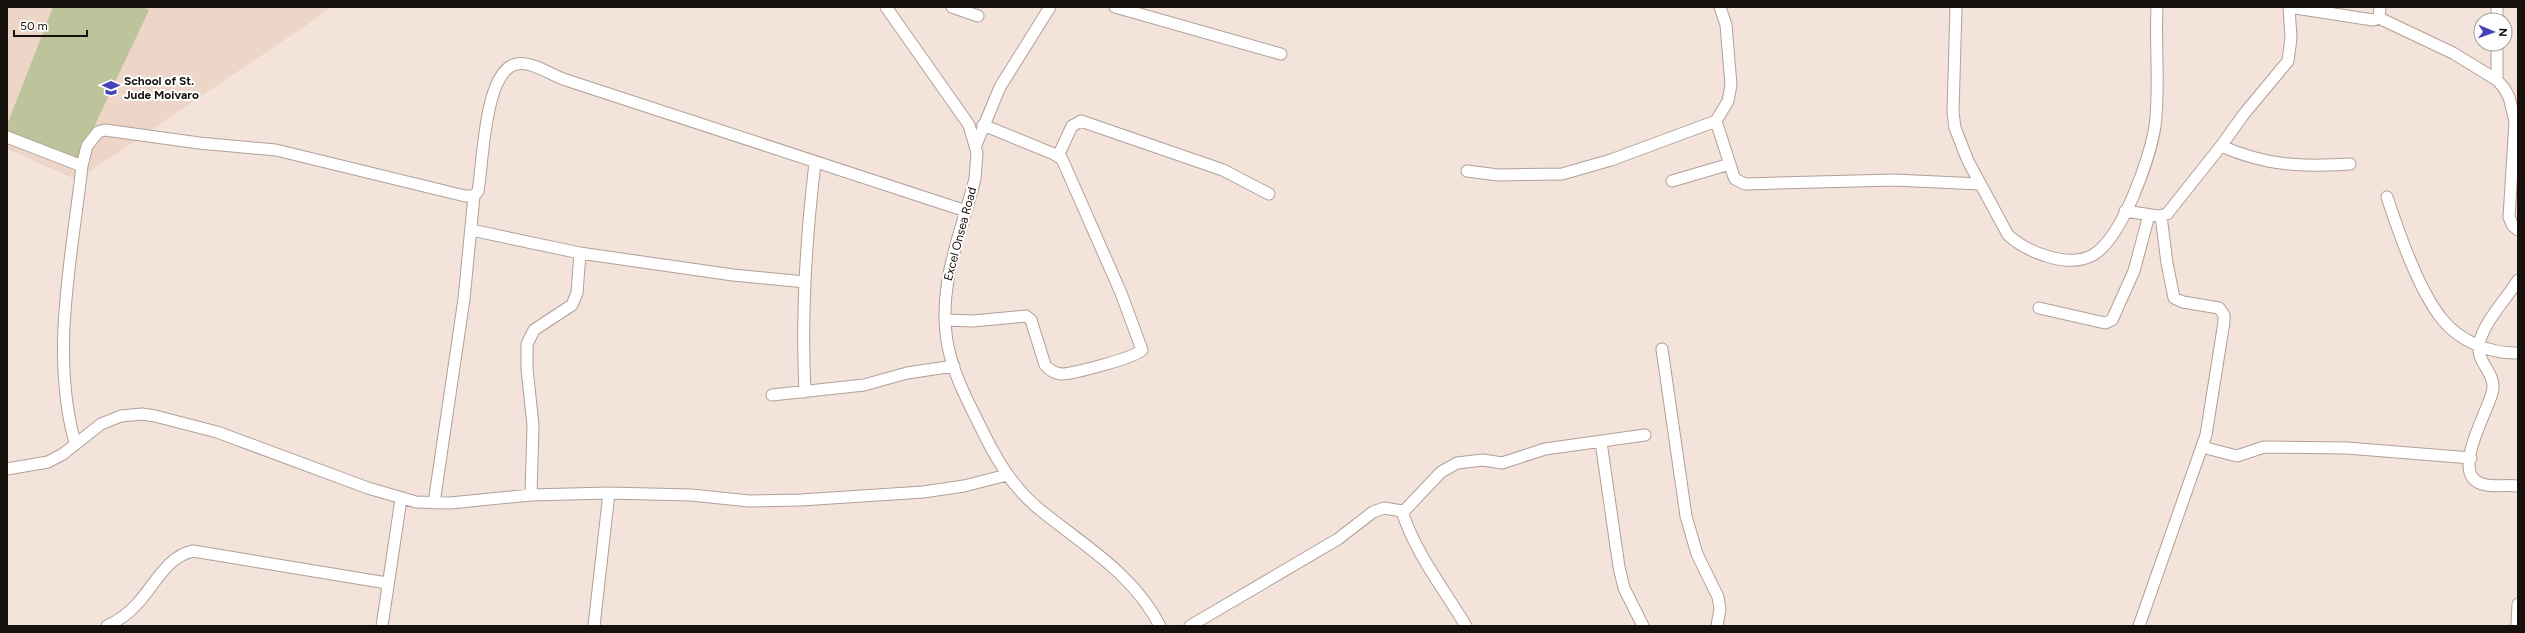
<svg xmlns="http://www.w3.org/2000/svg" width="2525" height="633" viewBox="0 0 2525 633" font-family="Figtree,sans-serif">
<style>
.built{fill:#edd5c8}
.garden{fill:#bdc39b}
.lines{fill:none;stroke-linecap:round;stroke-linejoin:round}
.minor-casing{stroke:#b1a098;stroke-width:13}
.minor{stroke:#fff;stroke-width:11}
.labels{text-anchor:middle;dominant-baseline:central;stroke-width:4;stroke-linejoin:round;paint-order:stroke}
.poi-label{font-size:12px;font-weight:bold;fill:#17110e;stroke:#fff;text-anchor:start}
.street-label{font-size:12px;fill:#17110e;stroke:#fff}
</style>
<rect width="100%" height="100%" fill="#f4e3da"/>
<path class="built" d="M7 7H331L305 26 77 180 7 149Z"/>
<path class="garden" d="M53 7H142L149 10 77 163 7 140V125Z"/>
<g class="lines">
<g class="minor-casing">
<path id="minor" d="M886 7 969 125 977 153 975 179C960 236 935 291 949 351 955 377 968 402 980 426 995 457 1012 487 1039 509 1083 545 1133 573 1160 626
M952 7 978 16
M1115 7 1281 54
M1956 7 1953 112 1955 128 1968 161 2008 235C2027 252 2068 269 2093 255 2122 238 2150 159 2155 126 2160 87 2155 46 2157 7
M2289 7 2373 20 2379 18 2380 7
M2379 18 2453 53 2497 80 2504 88 2509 97 2515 121 2509 217 2513 226 2518 230
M2497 20V7
M2497 44V80
M1716 121 1733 174 1735 179 1745 184 1894 180 1980 184
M7 137 82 166
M976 145 1000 87 1050 7
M2221 146 2244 114 2288 61 2291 38 2289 7
M1058 156 1072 126 1081 121 1223 170 1269 194
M1467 171 1498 175 1562 174 1611 160 1716 121 1728 101 1731 85 1726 25 1720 7
M1672 181 1730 164
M2387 197C2399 233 2418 289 2442 319 2459 341 2491 354 2518 353
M2125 211 2158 216 2167 214 2221 146C2267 166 2301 167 2350 164
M471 230 580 253 733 275 805 282
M2518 280C2506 300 2483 322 2479 345 2476 363 2498 374 2492 393 2487 412 2460 458 2472 477 2481 490 2504 484 2518 486
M2039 308 2105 323 2112 320 2134 271 2149 215
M945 320 973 321 1026 316 1031 320 1045 365C1049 370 1054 373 1061 374 1073 374 1134 358 1142 350L1121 293 1062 159 1054 154 983 125
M1662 349 1686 516 1697 554 1718 597 1720 609 1717 626
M805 392C801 315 806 239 815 163
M772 395 864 385 907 373 954 366
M1601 442 1619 567 1624 588 1643 626
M75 443C50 353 72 257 82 166L87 146 98 132 105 130 199 143 276 150 465 196H474L478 191C483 165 484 69 517 64 531 61 550 74 563 79L966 211
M2202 447 2237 456 2264 447 2347 448 2471 458
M7 469 48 462 63 454 101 424 121 416 142 414 155 416 217 432 368 488 416 502 450 503 531 495 609 493 691 495 749 501 801 500 923 492 964 486 1007 475
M531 495 533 425 527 369V344L534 330 572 305 577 293 580 253
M434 503 464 299 474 196
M1402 511C1415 553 1444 589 1466 626
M107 626C118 621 128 614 137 604 154 586 167 556 193 551L387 583
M382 626 401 499
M594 626 609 493
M1190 626 1338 539 1373 512 1384 508 1402 511 1406 509 1441 472 1457 463 1483 460 1502 463 1545 449 1645 435
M2139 626 2206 435 2224 322V315L2219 308 2183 302 2174 298 2167 263 2161 216
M2517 626 2518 604"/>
</g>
<use href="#minor" class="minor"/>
</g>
<defs>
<g id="school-bare" transform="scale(1.38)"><path d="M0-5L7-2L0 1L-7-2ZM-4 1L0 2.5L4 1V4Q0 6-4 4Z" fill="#4642b8" stroke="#fff" stroke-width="2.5" paint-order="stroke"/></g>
</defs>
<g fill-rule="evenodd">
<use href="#school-bare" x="111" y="88"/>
</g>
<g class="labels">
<g class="poi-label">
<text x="124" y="81">School of St.<tspan x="124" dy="14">Jude Moivaro</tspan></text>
</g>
<g class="street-label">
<text transform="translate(960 234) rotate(-75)">Excel Onsea Road</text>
</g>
</g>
<rect width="2525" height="633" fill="none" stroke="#17110e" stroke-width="16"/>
<g transform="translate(2493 32) rotate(92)"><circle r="19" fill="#ffffff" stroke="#a2a09f"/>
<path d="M0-3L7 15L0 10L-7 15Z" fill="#4642b8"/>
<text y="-6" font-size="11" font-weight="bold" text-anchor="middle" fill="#17110e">N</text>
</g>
<path d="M14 30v6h73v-6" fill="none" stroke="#17110e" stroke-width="2"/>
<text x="20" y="30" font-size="12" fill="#17110e" stroke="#ffffff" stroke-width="3" paint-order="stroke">50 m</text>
</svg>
